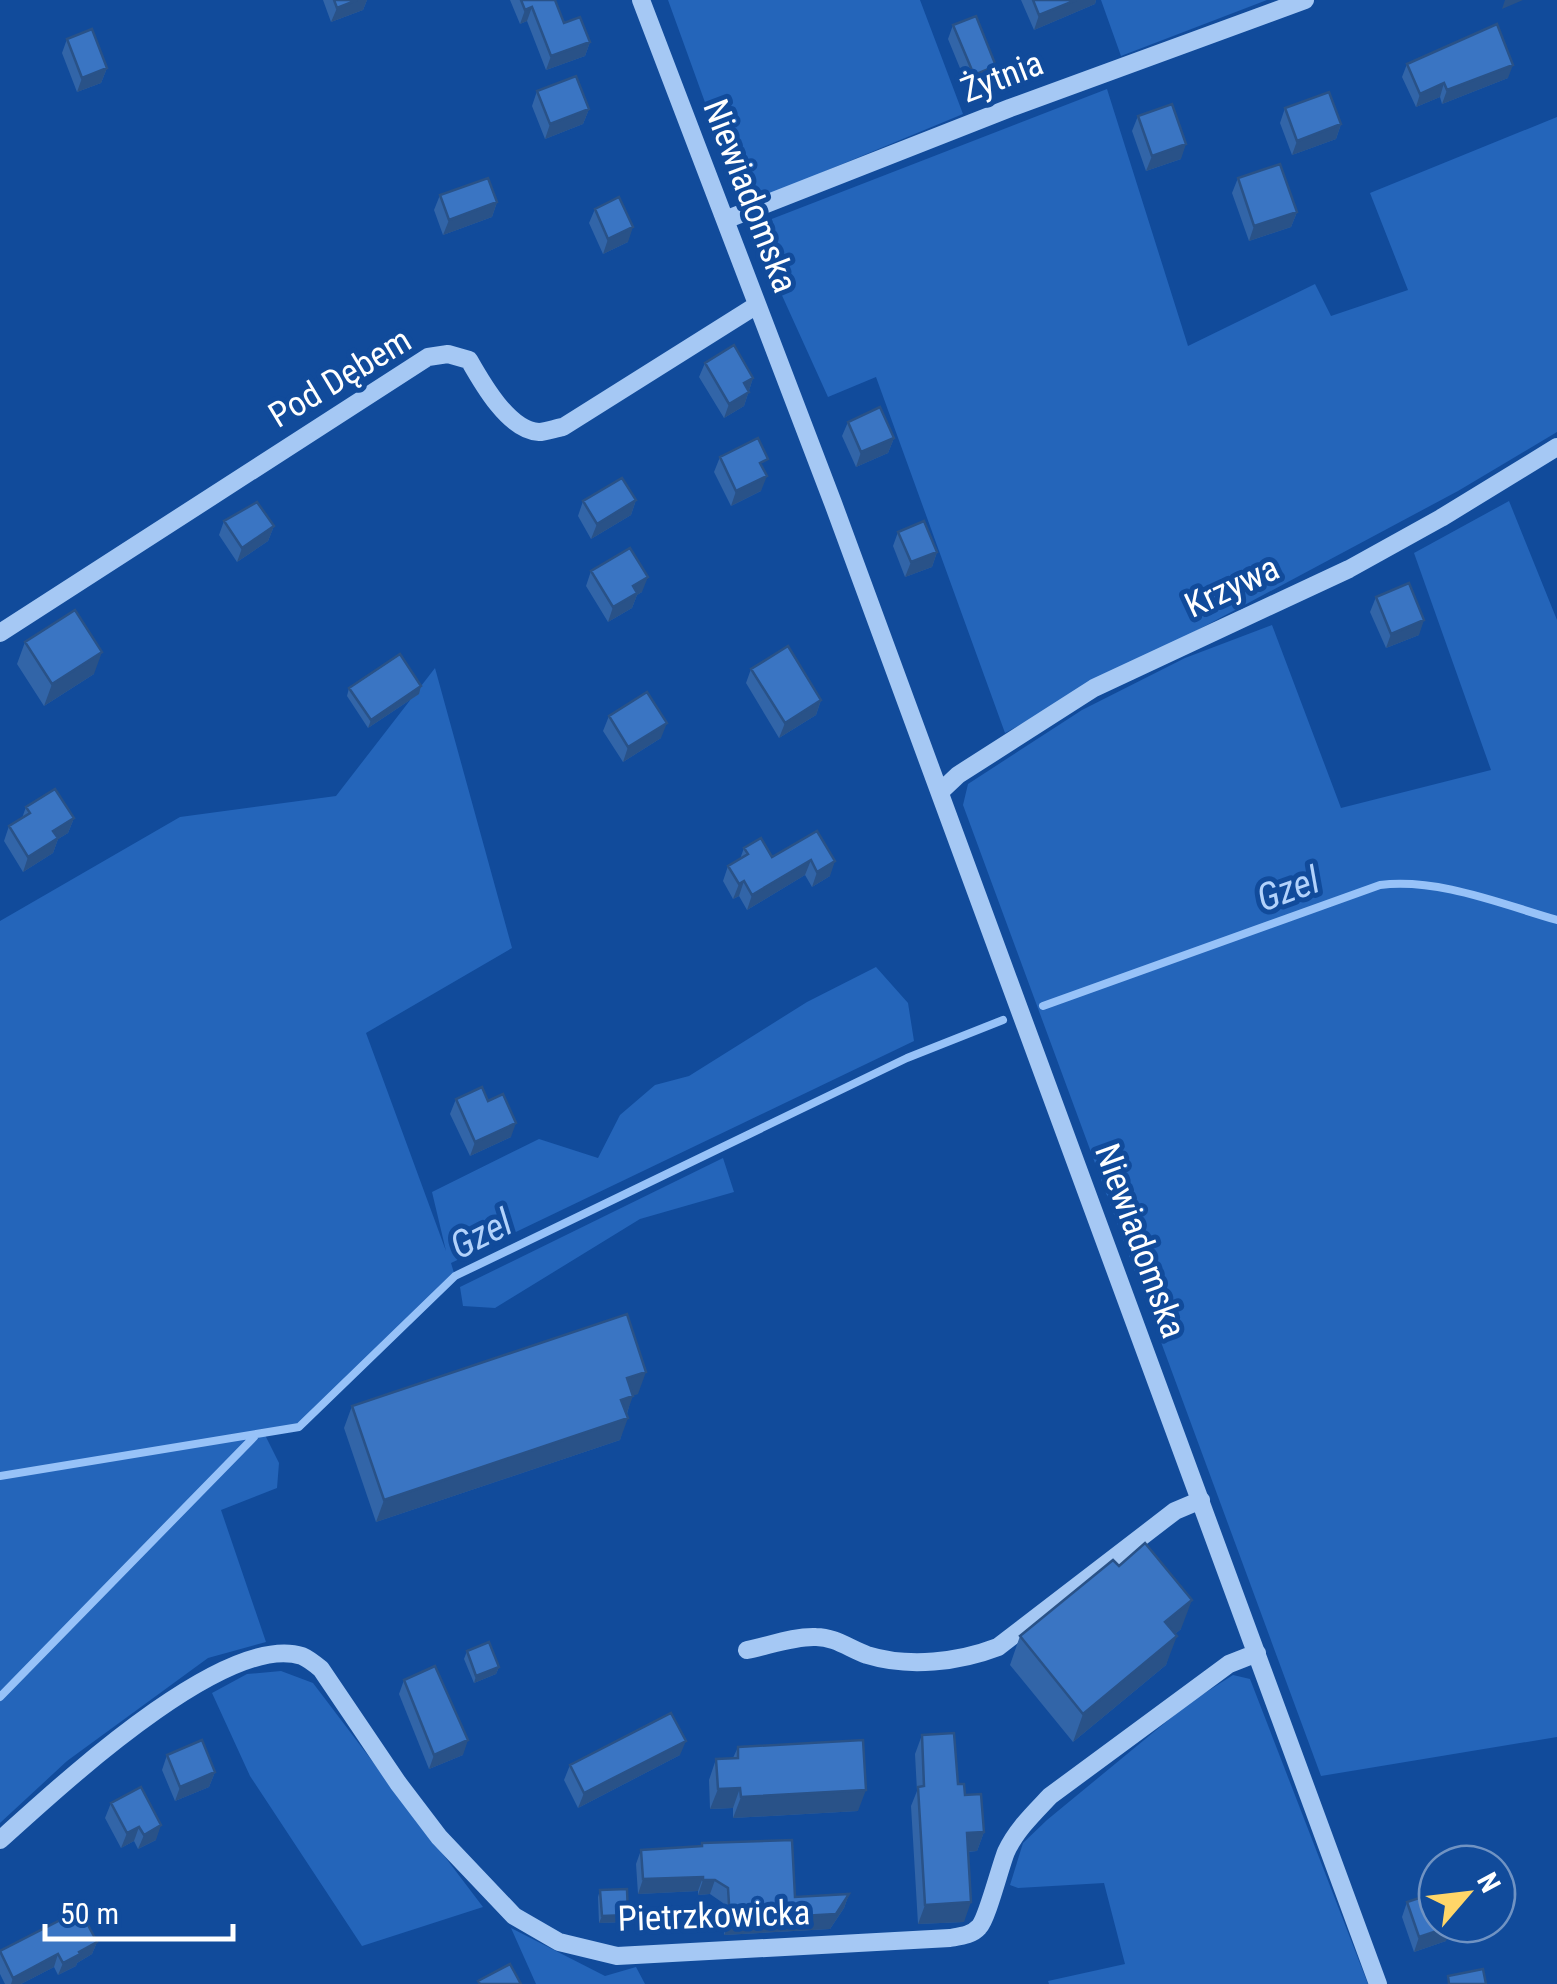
<svg xmlns="http://www.w3.org/2000/svg" width="1557" height="1984" viewBox="0 0 1557 1984" font-family="'Roboto Condensed',sans-serif">
<style>
.green{fill:#2465ba}
.lines{fill:none;stroke-linecap:round;stroke-linejoin:round}
.stream{stroke:#97c2f8;stroke-width:8}
.minor{stroke:#a5c8f4;stroke-width:18}
.wall{fill:#3265a8}
.shaded-wall{fill:#295288}
.building{fill:#3a75c3;stroke:#295288;stroke-width:2.5}
.labels{text-anchor:middle;dominant-baseline:central;stroke-width:10;stroke-linejoin:round;paint-order:stroke}
.street-label{font-size:35px;fill:#fff;stroke:#114b9b}
.water-label{font-size:38px;font-style:italic;fill:#b2d2fb;stroke:#114b9b}
</style>
<rect width="100%" height="100%" fill="#114b9b"/>
<path class="green" d="M668 0H920L963 114 823 172 745 213Z
M1101 0H1267L1121 56Z
M1107 89 1188 346 1315 284 1331 316 1408 290 1370 193 1557 117V432L1458 491 1005 733 876 377 828 397 751 227Z
M1509 501 1557 620V1737L1321 1776 963 805 968 784 1082 710 1185 658 1272 625 1341 808 1491 770 1414 553Z
M435 668 512 948 366 1033 446 1251 432 1192 539 1139 598 1158 620 1115 655 1085 689 1076 807 1002 876 967 908 1003 914 1041 451 1263 455 1276 299 1427 265 1435 279 1463 277 1488 221 1510 266 1642 208 1658 67 1761 0 1823V921L180 817 336 796Z
M723 1158 734 1192 640 1219 495 1308 463 1306 460 1287Z
M281 1671 313 1683 483 1907 362 1946 250 1776 212 1693 247 1674Z
M1233 1675 1250 1679 1368 1984H1049L1048 1981 1125 1964 1104 1883 1018 1888 1010 1885 1023 1843 1047 1820 1189 1703Z
M511 1928 605 1976 636 1967 645 1984H536Z"/>
<g class="lines">
<path class="stream" d="M1043 1006 1380 885C1439 878 1501 904 1557 920
M0 1476 299 1427 455 1276 907 1058 1003 1020
M0 1697 254 1437"/>
<path class="minor" d="M641 0 833 503 1378 1984
M725 220 1010 108 1305 0
M0 633 428 357 448 354 469 360C482 383 509 431 539 432 546 432 556 428 563 427L757 305
M940 792 958 775 1094 688 1349 569 1441 518 1557 447
M747 1650C768 1646 794 1636 816 1637 835 1637 850 1649 867 1655 909 1668 959 1662 998 1647L1175 1511 1201 1500
M0 1840C55 1791 224 1631 302 1656 309 1659 315 1664 321 1669L398 1783 439 1837 514 1916 559 1942 617 1956 950 1938C961 1936 972 1935 979 1927 987 1919 1000 1867 1006 1852 1016 1830 1034 1813 1050 1796L1229 1664 1257 1653"/>
</g>
<path class="wall" d="M323 0H367L363 10 331 22Z
M510 0H555L564 23 590 42 585 56 546 70 527 21 520 24Z
M1021 0H1096L1095 4 1034 30Z
M953 25 991 81 969 90 948 39Z
M67 39 107 68 101 83 77 92 62 53Z
M1407 64 1508 78 1442 104 1440 97 1416 107 1402 77Z
M537 91 589 109 583 124 545 139 532 106Z
M1285 108 1341 124 1336 139 1292 155 1280 123Z
M1138 116 1181 159 1146 171 1132 131Z
M1238 178 1297 212 1291 227 1249 241 1232 193Z
M440 195 497 202 492 217 443 235 434 210Z
M595 209 628 242 603 254 589 223Z
M705 363 753 378 744 406 724 418 699 377Z
M848 422 894 438 888 453 856 467 842 436Z
M720 457 763 470 761 491 731 506 714 472Z
M636 500 631 515 591 539 578 516 583 501Z
M224 521 274 526 268 541 237 562 219 535Z
M898 532 937 552 932 567 905 577 893 546Z
M591 571 642 592 637 595 632 608 608 622 586 586Z
M1376 597 1419 635 1386 648 1370 612Z
M25 642 94 674 44 706 17 664Z
M751 669 821 700 816 715 779 738 746 683Z
M421 686 419 694 368 728 347 696 349 688Z
M609 716 661 738 623 762 603 731Z
M26 807 74 818 68 833 58 839 53 853 23 872 4 841 9 826 22 818Z
M817 831 830 876 812 887 805 875 747 910 739 896 733 899 723 881 728 866 740 859 744 848 772 857Z
M456 1099 488 1101 511 1137 470 1156 450 1114Z
M638 1394 632 1395 620 1440 376 1522 344 1428 352 1406Z
M1181 1629 1175 1634 1166 1665 1073 1742 1010 1665 1020 1636Z
M467 1651 499 1667 496 1674 474 1683 464 1659Z
M404 1680 463 1755 429 1769 399 1694Z
M922 1735 958 1784 984 1832 977 1851 968 1852 964 1922 918 1924 911 1806 917 1791 915 1754Z
M738 1747 858 1811 733 1818V1808L710 1809 709 1780 716 1759 733 1758Z
M167 1755 215 1772 209 1787 175 1801 162 1770Z
M680 1755 578 1808 564 1780 570 1765Z
M111 1803 156 1840 138 1849 134 1841 121 1848 105 1818Z
M702 1843 795 1897 849 1894 844 1908 830 1929 724 1935 723 1903 710 1894 698 1895V1891L638 1894 636 1864 641 1850 701 1846Z
M600 1890 628 1915 625 1922 599 1923 598 1897Z
M1407 1902 1446 1941 1414 1952 1402 1917Z
M97 1942 92 1954 77 1963 76 1966 58 1975 54 1967 21 1984H5L0 1974V1951Z"/>
<path class="shaded-wall" d="M357 0H367L363 10 331 22 337 8Z
M1076 0H1096L1095 4 1034 30 1039 15Z
M1505 0H1523L1502 9Z
M532 7 527 21 520 24 525 10Z
M590 42 585 56 546 70 551 56Z
M1513 65 1508 78 1442 104 1447 90Z
M996 66 991 81 969 90 974 75Z
M107 68 101 83 77 92 82 78Z
M1444 83 1440 97 1416 107 1420 94Z
M589 109 583 124 545 139 550 124Z
M1341 124 1336 139 1292 155 1297 141Z
M1186 144 1181 159 1146 171 1152 156Z
M497 202 492 217 443 235 449 220Z
M1297 212 1291 227 1249 241 1254 226Z
M633 227 628 242 603 254 608 239Z
M753 378 744 406 724 418 729 404 744 383Z
M894 438 888 453 856 467 861 452Z
M767 476 761 491 731 506 736 491Z
M636 500 631 515 591 539 597 524Z
M274 526 268 541 237 562 242 548Z
M937 552 932 567 905 577 911 562Z
M648 577 642 592 637 595 632 608 608 622 613 607 633 586Z
M1424 620 1419 635 1386 648 1391 634Z
M102 652 94 674 44 706 52 684Z
M421 686 419 694 368 728 371 720Z
M821 700 816 715 779 738 785 723Z
M667 723 661 738 623 762 628 747Z
M74 818 68 833 58 839 53 853 23 872 28 857 53 831Z
M811 860 805 875 747 910 752 895Z
M835 861 830 876 812 887 817 872Z
M744 881 739 896 733 899 739 884Z
M516 1123 511 1137 470 1156 475 1142Z
M646 1372 638 1394 619 1400 627 1378Z
M633 1396 625 1418 621 1400Z
M628 1418 620 1440 376 1522 384 1500Z
M1192 1600 1181 1629 1155 1651 1165 1622Z
M1177 1636 1166 1665 1073 1742 1083 1714Z
M499 1667 496 1674 474 1683 476 1676Z
M468 1740 463 1755 429 1769 434 1755Z
M686 1741 680 1755 578 1808 584 1793Z
M215 1772 209 1787 175 1801 180 1787Z
M740 1788 733 1808 710 1809 718 1789Z
M866 1790 858 1811 733 1818 741 1797Z
M161 1825 156 1840 138 1849 144 1835Z
M139 1827 134 1841 121 1848 127 1833Z
M984 1832 977 1851 960 1852 967 1833Z
M703 1877 698 1891 638 1894 643 1879Z
M703 1880H715L710 1894 698 1895Z
M849 1894 844 1908 830 1929 724 1935 730 1920Z
M971 1902 964 1922 918 1924 925 1905Z
M628 1915 625 1922 599 1923 602 1916Z
M1452 1926 1446 1941 1414 1952 1419 1937Z
M97 1942 92 1954 77 1963 76 1966 58 1975 63 1963Z
M58 1954 54 1967 21 1984H11L13 1978Z"/>
<path class="building" d="M334 0H357L337 8Z
M521 0H555L564 23 580 17 590 42 551 56 532 7 525 10Z
M1033 0H1076L1039 15Z
M976 16 996 66 974 75 953 25Z
M1497 24 1513 65 1447 90 1444 83 1420 94 1407 64Z
M92 29 107 68 82 78 67 39Z
M576 76 589 109 550 124 537 91Z
M1329 92 1341 124 1297 141 1285 108Z
M1172 104 1186 144 1152 156 1138 116Z
M1280 164 1297 212 1254 226 1238 178Z
M488 178 497 202 449 220 440 195Z
M619 197 633 227 608 239 595 209Z
M734 345 753 378 744 383 749 392 729 404 705 363Z
M880 407 894 438 861 452 848 422Z
M758 438 768 459 760 463 767 476 736 491 720 457Z
M622 478 636 500 597 524 583 501Z
M257 502 274 526 242 548 224 521Z
M924 521 937 552 911 562 898 532Z
M630 548 648 577 633 586 637 593 613 607 591 571Z
M1409 583 1424 620 1391 634 1376 597Z
M75 610 102 652 52 684 25 642Z
M788 646 821 700 785 723 751 669Z
M400 654 421 686 371 720 349 688Z
M647 692 667 723 628 747 609 716Z
M55 789 74 818 53 831 58 838 28 857 9 826 30 813 26 807Z
M817 831 835 861 817 872 811 860 752 895 744 881 739 884 728 866 748 854 744 848 761 838 772 857Z
M482 1087 488 1101 503 1094 516 1123 475 1142 456 1099Z
M627 1314 646 1372 627 1378 633 1396 621 1400 628 1418 384 1500 352 1406Z
M1145 1543 1192 1600 1165 1622 1177 1636 1083 1714 1020 1636 1113 1560 1119 1566Z
M489 1642 499 1667 476 1676 467 1651Z
M435 1666 468 1740 434 1755 404 1680Z
M671 1713 686 1741 584 1793 570 1765Z
M954 1733 958 1784H964L965 1795 981 1794 984 1832 967 1833 971 1902 925 1905 918 1787 924 1786 922 1735Z
M202 1740 215 1772 180 1787 167 1755Z
M863 1740 866 1790 741 1797 740 1788 718 1789 716 1759 738 1758V1747Z
M141 1787 161 1825 144 1835 139 1827 127 1833 111 1803Z
M792 1840 795 1897 849 1894 836 1914 730 1920 728 1888 715 1880H703V1877L643 1879 641 1850 702 1846V1843Z
M627 1889 628 1915 602 1916 600 1890Z
M1437 1892V1924H1451L1452 1926 1419 1937 1407 1902Z
M80 1910 97 1942 79 1952 80 1954 63 1963 58 1954 13 1978 0 1951Z
M510 1964 521 1984H480L478 1981Z
M1483 1969 1486 1984H1449L1448 1976Z"/>
<g class="labels">
<g class="street-label">
<text transform="translate(1002 77) rotate(-21)">Żytnia</text>
<text transform="translate(750 196) rotate(69)">Niewiadomska</text>
<text transform="translate(340 378) rotate(-31)">Pod Dębem</text>
<text transform="translate(1232 587) rotate(-25)">Krzywa</text>
<text transform="translate(1140 1241) rotate(70)">Niewiadomska</text>
<text transform="translate(714 1916) rotate(-2)">Pietrzkowicka</text>
</g>
<g class="water-label">
<text transform="translate(1288 889) rotate(-20)">Gzel</text>
<text transform="translate(481 1234) rotate(-27)">Gzel</text>
</g>
</g>
<g transform="translate(1467 1894) rotate(62)"><circle r="48" fill="#114b9b" stroke="#7093c3" stroke-width="2.5"/>
<path d="M0-8L18 38L0 25L-18 38Z" fill="#ffd668"/>
<text y="-15" font-size="28" font-weight="bold" text-anchor="middle" fill="#ffffff">N</text>
</g>
<path d="M45 1924v15h188v-15" fill="none" stroke="#ffffff" stroke-width="5"/>
<text x="60" y="1924" font-size="30" fill="#ffffff" stroke="#114b9b" stroke-width="8" paint-order="stroke">50 m</text>
</svg>
